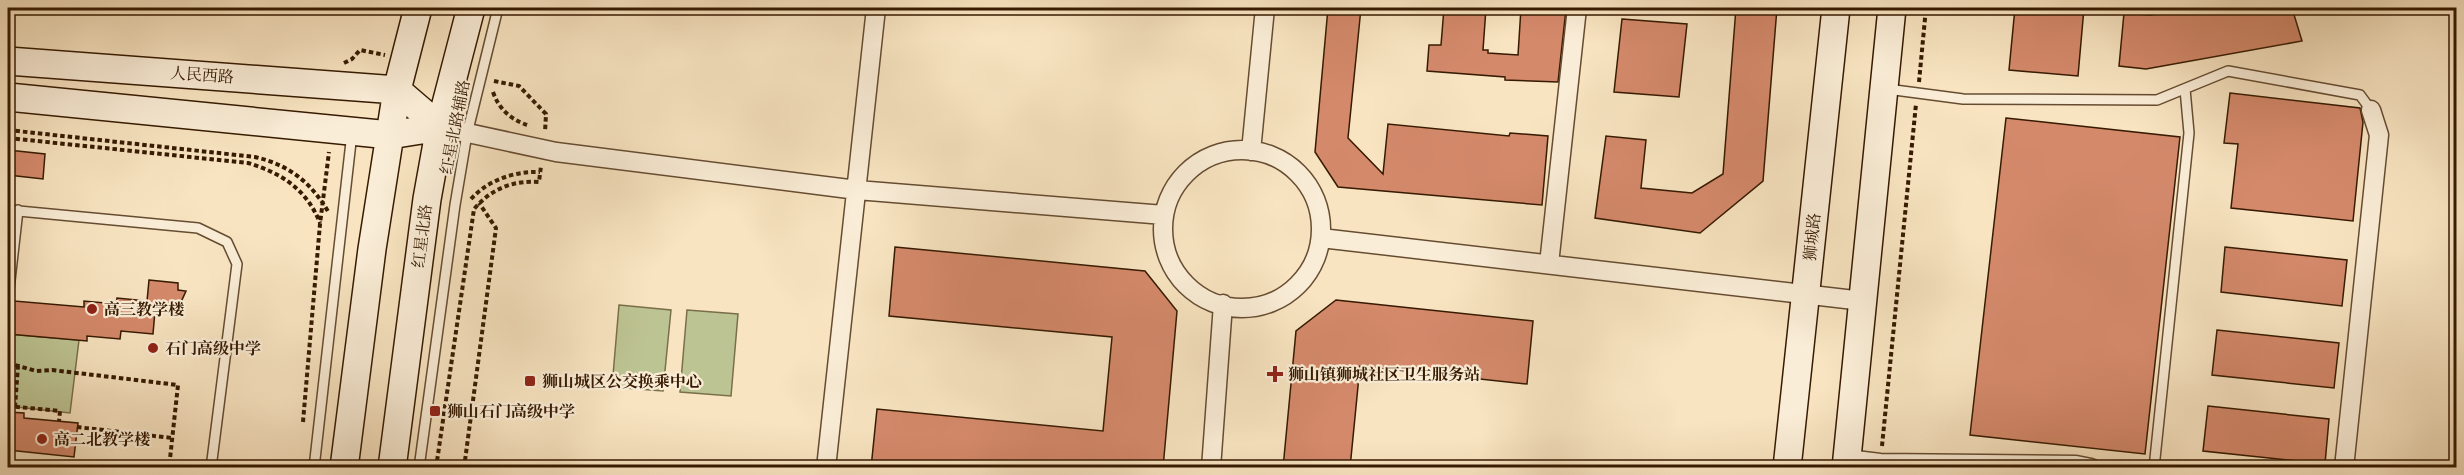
<svg xmlns="http://www.w3.org/2000/svg" width="2464" height="475" viewBox="0 0 2464 475" font-family="'IM FELL Great Primer','Noto Serif SC',serif">
<style>
.green{fill:#bdc493;stroke:#7a6f4a;stroke-width:1.5}
.building{fill:#d4896b;stroke:#361a01;stroke-width:1.5}
.lines{fill:none;stroke-linecap:round;stroke-linejoin:round}
.lane-casing{stroke:#664c31;stroke-width:12}
.street-casing{stroke:#664c31;stroke-width:21}
.secondary-casing{stroke:#361a01;stroke-width:30}
.path{stroke:#361a01;stroke-width:4;stroke-dasharray:4.5 3;stroke-linecap:butt}
.lane{stroke:#faedd7;stroke-width:9}
.street{stroke:#faedd7;stroke-width:18}
.secondary{stroke:#faedd7;stroke-width:27}
.poi-dot{fill:#8f2418;stroke:#faedd7;stroke-width:2}
.labels{text-anchor:middle;dominant-baseline:central;stroke-width:4.5;stroke-linejoin:round;paint-order:stroke}
.street-label{font-size:16px;fill:#361a01;stroke:#faedd7}
.poi-label{font-size:16px;font-weight:bold;fill:#361a01;stroke:#faedd7;text-anchor:start}
</style>
<rect width="100%" height="100%" fill="#f8e4c1"/>
<filter id="stains"><feTurbulence type="fractalNoise" baseFrequency=".00333" numOctaves="4"/><feColorMatrix values="0 0 0 0 .2 0 0 0 0 .09 0 0 0 0 .02 0 0 0 .5 -.17"/></filter>
<radialGradient id="worn" r=".72"><stop offset=".6" stop-color="#630" stop-opacity="0"/><stop offset="1" stop-color="#630" stop-opacity=".3"/></radialGradient>
<path class="green" d="M619 305 671 310 663 391 612 387Z
M687 310 738 314 731 396 680 392Z
M8 334 79 340 70 413 8 406Z"/>
<path class="building" d="M1328 8H1361L1348 138 1383 174 1388 124 1509 136 1510 133 1548 136 1542 205 1338 187 1315 152Z
M1444 8H1486L1483 50H1488V53L1518 55 1521 8 1566 9 1558 82 1505 80V77L1427 71 1429 45H1441Z
M1736 8H1777L1763 181 1700 233 1595 218 1606 136 1646 140 1641 188 1692 193 1723 174Z
M2015 8H2084L2078 76 2009 70Z
M2197 8H2292L2302 41 2146 69 2119 66 2124 13 2150 15Z
M1622 19 1687 24 1679 97 1614 92Z
M2230 93 2360 108 2363 122 2353 221 2231 208 2238 144 2224 143Z
M2006 118 2180 137 2145 454 1970 435Z
M8 150 45 154 43 179 8 175Z
M895 247 1145 271 1177 311 1163 468H871L877 409 1103 431 1112 337 889 316Z
M2225 247 2347 260 2342 306 2221 292Z
M149 280 178 283V290L186 291 176 313 155 311 153 334 121 331 120 339 87 336V341L8 334V305L14 301 84 307V301L116 304 117 298 147 301Z
M1336 300 1533 321 1527 384 1360 366 1350 468H1283L1296 331Z
M2217 330 2339 343 2334 388 2212 375Z
M2208 406 2329 419 2325 464 2203 451Z
M8 412 24 413V418L78 423 74 457 8 450Z"/>
<g class="lines">
<g class="lane-casing">
<path id="lane" d="M1887 89 1963 99 2157 100 2228 71 2360 95 2371 110
M8 210 198 228 227 242 237 264 211 468
M8 298 18 210
M314 468 352 133
M419 468 455 205 467 134 498 8
M2154 468 2189 133 2185 89"/>
</g>
<g class="street-casing">
<path id="street" d="M440 127 556 152 857 190 1164 215
M1163 229a79 79 0 1 1 158 0a79 79 0 1 1-158 0Z
M1251 151 1265 8
M1321 238 1863 301
M1549 264 1577 8
M1847 459 1880 463 2076 465 2091 468
M826 468 876 8
M1211 468 1223 304
M2344 468 2379 135 2371 110"/>
</g>
<g class="secondary-casing">
<path id="secondary" d="M8 61 397 90
M397 90 440 127
M8 97 390 135 440 127
M344 468 372 249 397 90 418 8
M392 468 427 199 440 127 471 8
M1787 468 1836 8
M1846 468 1892 8"/>
</g>
<path class="path" d="M344 63 352 59 360 50 385 55
M494 81 519 86 546 114 545 132
M1919 82 1926 8
M493 92C499 109 510 119 527 125
M8 130 255 157C289 165 311 182 329 213
M8 138 248 163C282 173 307 190 320 223
M471 199C488 180 515 171 540 172
M8 363 36 371 52 370 178 385 169 468
M8 406 60 411 59 421
M15 407 18 366
M303 422 320 224 329 152
M77 427 172 438
M1882 446 1916 104
M436 468 474 209C491 189 513 180 539 182L541 166
M464 468 496 228 479 203"/>
<use href="#lane" class="lane"/>
<use href="#street" class="street"/>
<use href="#secondary" class="secondary"/>
</g>
<g class="poi-dot">
<circle cx="92" cy="309" r="6"/>
<circle cx="153" cy="348" r="6"/>
<path d="M1272 365h6v6h6v6h-6v6h-6v-6h-6v-6h6z"/>
<rect x="524" y="375" width="12" height="12" rx="3"/>
<rect x="429" y="405" width="12" height="12" rx="3"/>
<circle cx="42" cy="439" r="6"/>
</g>
<g class="labels">
<g class="street-label">
<text transform="translate(202 75) rotate(4)">人民西路</text>
<text transform="translate(455 127) rotate(-79)">红星北路辅路</text>
<text transform="translate(422 236) rotate(-83)">红星北路</text>
<text transform="translate(1812 237) rotate(-84)">狮城路</text>
</g>
<g class="poi-label">
<text x="104" y="309">高三教学楼</text>
<text x="165" y="348">石门高级中学</text>
<text x="1288" y="374">狮山镇狮城社区卫生服务站</text>
<text x="542" y="381">狮山城区公交换乘中心</text>
<text x="447" y="411">狮山石门高级中学</text>
<text x="54" y="439">高二北教学楼</text>
</g>
</g>
<rect width="2464" height="475" fill="none" stroke="#f8e4c1" stroke-width="30"/>
<rect x="9" y="9" width="2446" height="457" fill="none" stroke="#361a01" stroke-width="3"/>
<rect x="15" y="15" width="2434" height="445" fill="none" stroke="#361a01" stroke-width="1.5"/>
<rect width="100%" height="100%" filter="url(#stains)"/>
<rect width="100%" height="100%" fill="url(#worn)"/>
</svg>
